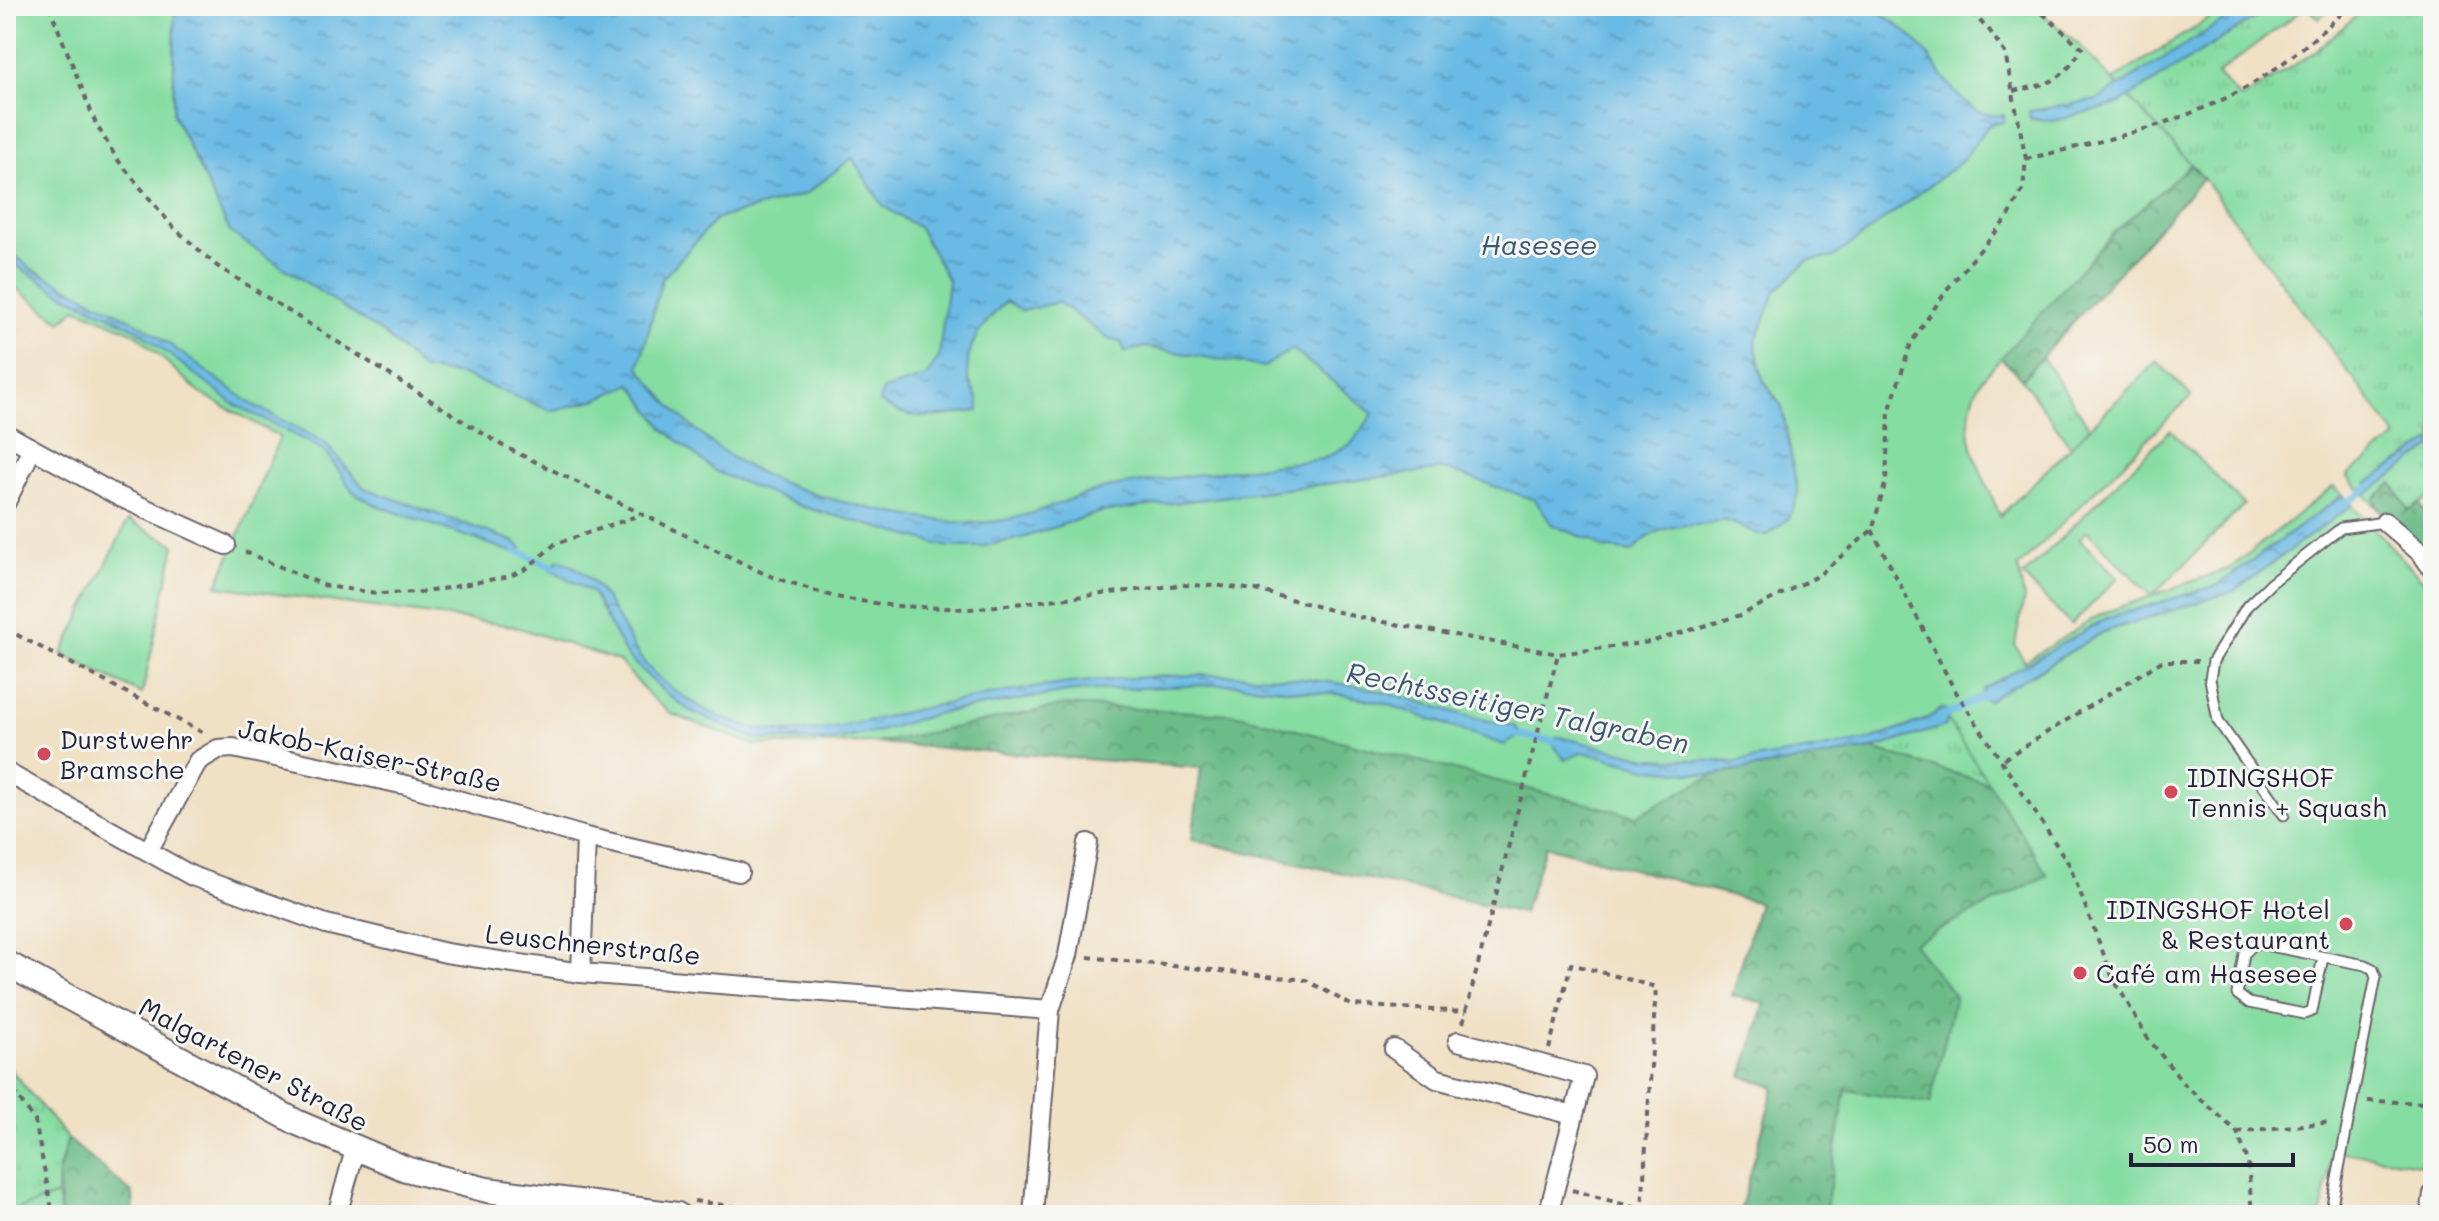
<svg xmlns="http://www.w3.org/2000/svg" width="2439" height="1221" viewBox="0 0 2439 1221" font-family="Mali,sans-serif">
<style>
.grass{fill:url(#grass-tufts);stroke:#54806e;stroke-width:2}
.forest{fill:url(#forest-crowns);stroke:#476f62;stroke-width:2}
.green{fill:#86dda2;stroke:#54806e;stroke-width:2}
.water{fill:url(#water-ripples);stroke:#466e90;stroke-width:2;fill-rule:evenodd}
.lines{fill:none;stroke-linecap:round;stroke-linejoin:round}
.stream{stroke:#69bae4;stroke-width:7}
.service-casing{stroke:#6a646b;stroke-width:13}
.minor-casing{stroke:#6a646b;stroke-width:22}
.tertiary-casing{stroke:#6a646b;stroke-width:28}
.path{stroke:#6a646b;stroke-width:4;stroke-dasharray:6 6;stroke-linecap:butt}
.service{stroke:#fff;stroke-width:9}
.minor{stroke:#fff;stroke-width:18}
.tertiary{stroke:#fff;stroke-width:24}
.poi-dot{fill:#d1495b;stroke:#f6f6f2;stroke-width:3}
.labels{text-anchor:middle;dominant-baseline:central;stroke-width:6;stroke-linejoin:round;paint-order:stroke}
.poi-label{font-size:26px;fill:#22223b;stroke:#f6f6f2;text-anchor:start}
.street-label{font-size:26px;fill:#22223b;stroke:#f6f6f2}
.water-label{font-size:28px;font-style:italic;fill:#3b5776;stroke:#f6f6f2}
</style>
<defs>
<pattern id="grass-tufts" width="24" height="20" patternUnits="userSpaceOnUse" patternTransform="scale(2)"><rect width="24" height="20" fill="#86dda2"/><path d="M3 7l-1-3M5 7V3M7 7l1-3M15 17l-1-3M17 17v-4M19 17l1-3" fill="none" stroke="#73bd8c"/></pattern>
<pattern id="forest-crowns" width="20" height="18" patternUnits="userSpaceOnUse" patternTransform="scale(2)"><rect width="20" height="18" fill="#6cbc88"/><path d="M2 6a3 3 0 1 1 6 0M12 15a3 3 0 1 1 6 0" fill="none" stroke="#589870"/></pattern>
<pattern id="water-ripples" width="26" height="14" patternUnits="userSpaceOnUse" patternTransform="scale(2)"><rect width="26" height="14" fill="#69bae4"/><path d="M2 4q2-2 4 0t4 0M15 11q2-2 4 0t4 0" fill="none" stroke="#5697ba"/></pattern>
</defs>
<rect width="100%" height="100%" fill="#f6f6f2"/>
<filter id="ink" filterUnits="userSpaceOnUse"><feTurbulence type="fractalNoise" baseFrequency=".0125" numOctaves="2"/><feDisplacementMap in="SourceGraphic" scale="16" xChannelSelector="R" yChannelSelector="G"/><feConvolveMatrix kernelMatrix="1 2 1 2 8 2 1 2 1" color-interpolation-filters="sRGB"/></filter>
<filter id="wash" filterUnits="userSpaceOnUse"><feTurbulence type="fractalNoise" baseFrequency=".006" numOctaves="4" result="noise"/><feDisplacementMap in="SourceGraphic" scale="32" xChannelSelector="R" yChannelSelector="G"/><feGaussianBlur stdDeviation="1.8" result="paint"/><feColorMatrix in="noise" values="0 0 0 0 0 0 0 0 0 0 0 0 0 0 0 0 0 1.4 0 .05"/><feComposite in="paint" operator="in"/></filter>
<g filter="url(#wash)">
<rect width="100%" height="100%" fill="#f0e0c4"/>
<path class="grass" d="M2228 6H2333L2319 18 2306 7 2217 74 2241 99 2317 50 2367 6H2433V440L2368 483 2365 490 2389 478 2433 446V494L2409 511 2392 484 2375 498 2377 507 2347 476 2397 437 2203 178 2113 80Z
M2042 357 2090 428 2071 447 2022 379Z
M2333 487 2343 495 2218 585 2105 619 2025 665 2024 662 2103 613 2230 568Z
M1949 722 2063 870 2048 876 1991 784 1872 749Z
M6 1064 68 1139 58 1173 57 1195 7 1215Z"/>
<path class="forest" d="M2191 164 2203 178 2022 379 1999 356 2115 231Z
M2392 483 2409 511 2419 504 2433 522V563L2377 507 2375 498Z
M1066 705 1234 714 1636 816 1712 775 1872 749 1991 784 2048 875 1913 943 1955 996 1930 1105 1846 1090 1825 1215H1739L1774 1087 1742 1076 1765 1003 1732 996 1759 903 1546 846 1523 913 1192 840 1201 768 877 743Z
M68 1139 133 1194 134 1215H61L58 1173Z"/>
<path class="green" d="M6 6H2034L2082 48 2191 164 2115 231 1981 380C1953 433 1980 465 2000 516L2157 361 2191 396 2018 567 2024 598 2015 645 2032 675 2103 632 2234 591 2352 505 2433 591 2431 1166 2333 1150 2321 1215H1825L1846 1090 1930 1104 1955 996 1913 943 2048 875 1949 722 1872 749 1712 775 1636 816 1234 714 1066 705 877 743 755 745 671 714 651 697 619 661 513 626 217 586 280 437 200 393 135 333 76 308 61 322 6 280Z
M2170 430 2244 505 2152 596 2087 531 2079 539 2118 578 2071 625 2023 576Z
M128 520 175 545 142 694 62 654Z
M57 1195 61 1215H7L12 1211Z"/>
<path class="water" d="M175 6H1869C1886 16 1902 27 1916 41 1942 67 1960 121 2004 115V122L1989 125 1961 162 1834 257 1807 261 1776 291 1755 343 1763 380 1782 407 1798 493 1790 517 1767 536C1752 534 1740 524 1725 521 1716 519 1709 525 1700 525 1676 524 1649 529 1633 552L1602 548 1593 541 1552 525 1535 500 1445 469 1101 512 1022 538 980 547H949L803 507 716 472 664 429 632 384 598 399 551 411 462 375 423 370 385 335 230 232 173 114ZM852 158 883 206 919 228 948 280 939 357 926 377 883 390 879 402C914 425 939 415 979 411 980 393 970 390 968 376 964 343 985 323 1006 301L1023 311 1058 302 1110 340 1121 342 1125 352 1145 347 1264 367 1292 349 1373 414 1351 444 1323 459C1253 468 1182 475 1112 487 1071 495 1034 518 990 522 958 525 920 518 888 512 774 489 710 462 639 367L662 279 716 219 806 194Z
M2247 6H2274L2118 104 2054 121 2030 119 2029 111 2097 100Z
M6 247 30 268 144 326 253 405 324 442 364 488 513 541 522 548V553L512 552 378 506 353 492 327 454 318 447 232 403 135 328 59 292 6 259Z
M2433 440V446L2367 494V483Z
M2343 495 2352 505 2234 591 2103 632 1987 701 1981 697 1983 689 2105 619 2218 585Z
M558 560C604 573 617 626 642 660 666 690 717 721 755 728 812 739 855 723 910 711 962 699 1018 689 1071 683 1170 673 1270 670 1367 688 1415 697 1460 718 1508 724L1516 727 1521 735 1504 745 1387 704 1345 695 1232 684 1074 691 935 714 876 732 832 741 756 739 691 712 662 690 626 655 592 592 550 569Z
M1942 709 1950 713 1945 726 1872 749 1712 775 1651 769 1583 752 1565 760 1550 740 1560 737 1648 758 1736 762 1870 740 1923 721Z"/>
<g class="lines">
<path class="stream" d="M2343 506 2372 485
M515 550 558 569
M1943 717 1989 693
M1514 734 1557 742"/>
</g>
</g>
<g filter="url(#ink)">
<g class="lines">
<g class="service-casing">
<path id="service" d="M2284 815 2218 721 2210 679 2213 661 2247 606 2271 583 2341 528 2385 522
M2323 957 2312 1011 2304 1014 2249 1003 2237 994 2244 954 2255 943 2365 965 2373 969 2376 977 2330 1215"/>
</g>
<g class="minor-casing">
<path id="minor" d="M6 434 118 496 226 545
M6 502 32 449
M2385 522 2422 554 2433 570
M6 772 192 876 326 924 446 953 581 973 1050 1010
M148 851 198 761 218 749 233 748 406 785 586 837 739 872
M581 973 586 837
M1458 1041 1584 1076 1548 1215
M1394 1049 1437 1079 1573 1115
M337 1215 355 1150
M1033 1215 1050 1010 1068 955 1088 843
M2430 1215 2433 1194"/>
</g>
<g class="tertiary-casing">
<path id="tertiary" d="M6 963 298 1123 406 1169 487 1190 677 1215"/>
</g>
<path class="path" d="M49 6 96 124 117 159 173 227 217 266 503 446 767 575 835 597 894 606 971 609 1180 585 1221 586 1256 590 1357 617 1558 654 1650 642 1741 615 1819 575 1872 530 1886 481 1889 412 1911 343 1948 288 2009 216 2023 189 2026 159 2005 53 1990 31 1965 6
M2013 91C2050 84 2062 82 2082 48L2034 6
M2026 159C2094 143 2169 127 2232 95 2277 72 2313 40 2350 6
M1872 530 1954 689 2069 864 2112 976 2147 1037 2183 1083 2237 1132 2248 1161 2252 1215
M245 552 326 586 377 593 426 592 510 576 526 569 555 544 643 514
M6 629 205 734
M2004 759 2162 661H2199
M1088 957 1306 980 1351 1005 1466 1012
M1463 1023 1558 654
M1549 1049 1571 964 1656 987 1642 1209
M6 1081 35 1121 53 1215
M2368 1101 2433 1103
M2237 1132 2332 1122
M1572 1190 1662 1215
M694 1201 794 1215
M7 1215 12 1211 43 1215"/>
<use href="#service" class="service"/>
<use href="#minor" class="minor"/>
<use href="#tertiary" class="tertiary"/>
</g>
</g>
<g class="poi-dot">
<circle cx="44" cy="754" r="8"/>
<circle cx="2171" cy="792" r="8"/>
<circle cx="2346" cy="924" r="8"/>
<circle cx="2080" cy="973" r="8"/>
</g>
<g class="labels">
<g class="poi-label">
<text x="60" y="739">Durstwehr<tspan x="60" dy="30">Bramsche</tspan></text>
<text x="2187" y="777">IDINGSHOF<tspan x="2187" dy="30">Tennis + Squash</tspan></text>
<text x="2330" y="909" text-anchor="end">IDINGSHOF Hotel<tspan x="2330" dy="30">&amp; Restaurant</tspan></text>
<text x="2096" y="973">Café am Hasesee</text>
</g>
<g class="street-label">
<text transform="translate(370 755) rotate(12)">Jakob-Kaiser-Straße</text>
<text transform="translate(593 944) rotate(6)">Leuschnerstraße</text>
<text transform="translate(254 1064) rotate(28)">Malgartener Straße</text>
</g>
<g class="water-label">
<text x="1539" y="244">Hasesee</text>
<text transform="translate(1518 707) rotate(12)">Rechtsseitiger Talgraben</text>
</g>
</g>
<rect width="2439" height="1221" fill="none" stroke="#f6f6f2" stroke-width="32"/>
<path d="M2131 1153v12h162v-12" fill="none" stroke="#22223b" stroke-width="4"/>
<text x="2143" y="1153" font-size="24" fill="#22223b" stroke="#f6f6f2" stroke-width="6" paint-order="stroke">50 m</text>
</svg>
